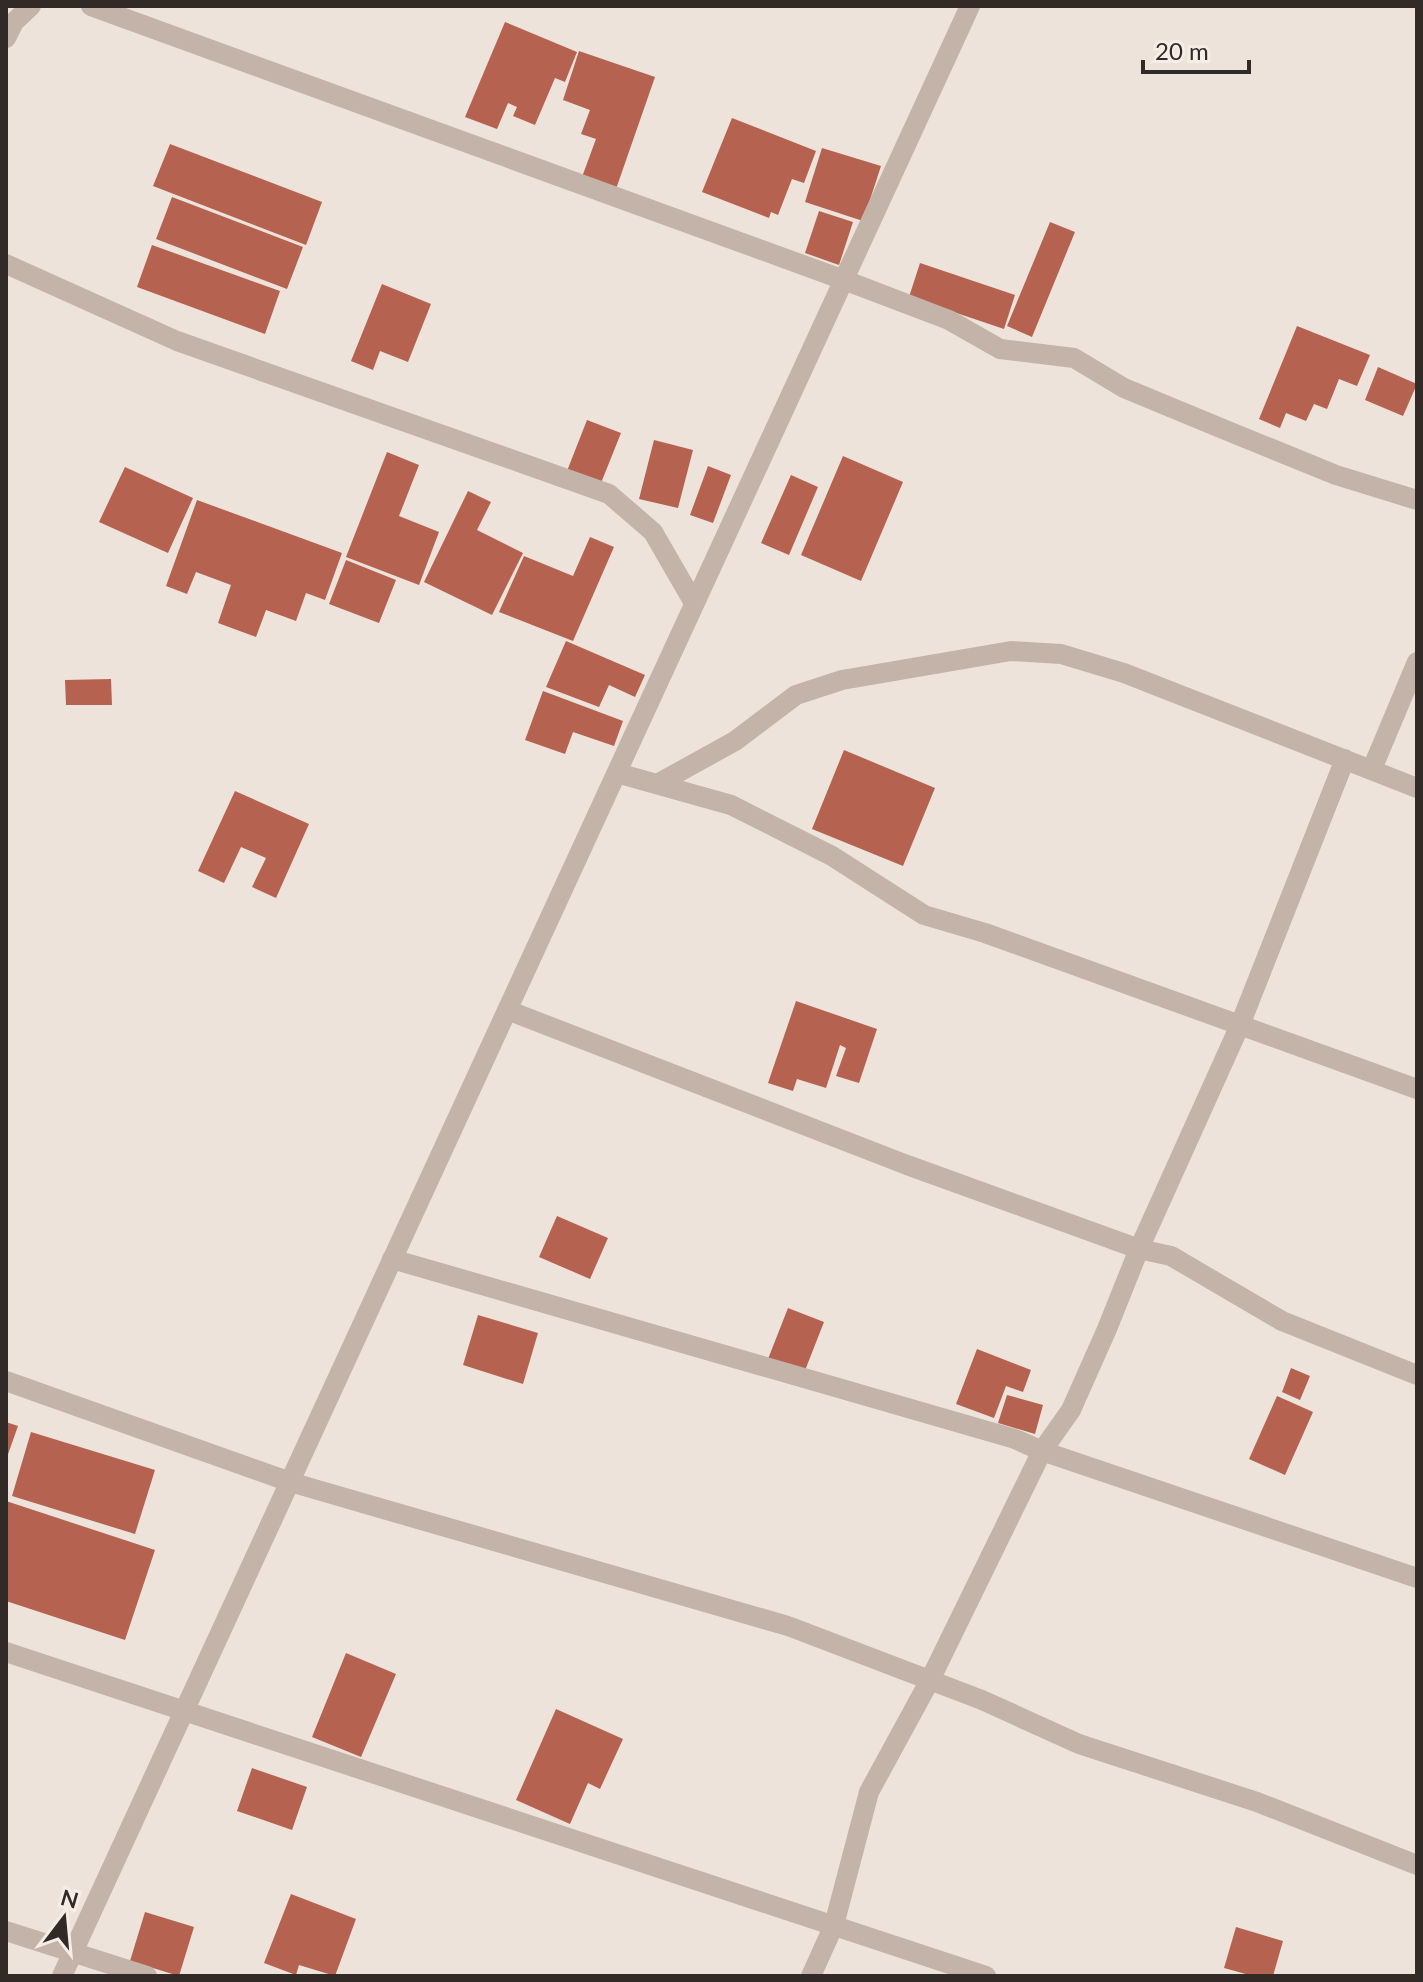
<svg xmlns="http://www.w3.org/2000/svg" width="1423" height="1982" viewBox="0 0 1423 1982" font-family="Lato,sans-serif">
<style>
.building{fill:#b56251}
.lines{fill:none;stroke-linecap:round;stroke-linejoin:round}
.minor{stroke:#c3b3a8;stroke-width:20}
</style>
<rect width="100%" height="100%" fill="#ede3da"/>
<path class="building" d="M505 22 577 52 565 82 555 78 535 125 513 116 517 107 508 103 497 129 465 117Z
M579 51 655 77 616 189 582 177 596 139 581 134 590 110 563 100Z
M732 118 816 151 804 183 792 179 778 215 771 212 769 218 702 192Z
M170 144 322 202 306 245 153 186Z
M822 148 881 166 863 221 805 202Z
M172 197 303 247 287 289 156 239Z
M819 211 853 222 839 265 805 253Z
M1050 222 1075 232 1032 337 1007 326Z
M152 245 280 291 265 334 137 287Z
M920 263 1015 295 1004 329 909 297Z
M382 284 431 304 408 362 380 351 373 370 351 361Z
M1297 326 1370 355 1357 386 1339 379 1327 409 1314 404 1306 421 1286 413 1280 428 1259 419Z
M1378 367 1417 384 1403 416 1365 400Z
M587 420 621 433 601 483 567 471Z
M654 440 693 450 678 508 639 499Z
M387 452 419 465 399 516 439 532 419 585 346 557Z
M843 456 903 482 861 581 801 555Z
M708 466 731 475 713 523 690 515Z
M125 467 193 498 168 553 99 522Z
M791 475 818 487 789 555 761 543Z
M468 491 491 502 477 530 523 553 492 615 424 582Z
M197 500 342 553 325 600 306 593 296 621 266 610 256 637 218 623 231 585 196 572 187 594 166 586Z
M590 537 614 547 573 641 499 612 524 556 573 576Z
M346 560 396 580 379 623 329 604Z
M566 641 645 675 635 697 609 685 599 707 546 687Z
M111 679 112 705H66L65 680Z
M543 691 623 721 614 746 573 732 565 754 525 740Z
M844 750 935 788 903 866 812 829Z
M235 791 309 824 276 898 252 887 266 858 241 847 224 883 198 871Z
M796 1001 877 1029 859 1083 836 1076 846 1048 840 1045 826 1088 797 1079 793 1091 768 1083Z
M557 1216 608 1238 590 1279 539 1257Z
M788 1308 824 1322 804 1373 768 1359Z
M478 1315 538 1333 523 1384 463 1365Z
M977 1349 1031 1370 1023 1392 1006 1386 994 1418 956 1404Z
M1291 1368 1310 1376 1300 1400 1282 1392Z
M1007 1395 1043 1405 1035 1434 998 1423Z
M1277 1396 1313 1412 1285 1475 1249 1459Z
M6 1422 18 1426 6 1460Z
M31 1432 155 1470 135 1534 12 1496Z
M6 1501 155 1550 125 1640 6 1601Z
M346 1653 396 1674 361 1757 312 1737Z
M556 1709 623 1739 600 1789 588 1783 570 1824 516 1800Z
M252 1768 307 1787 292 1830 237 1811Z
M291 1894 356 1919 335 1976 299 1965 296 1975 264 1963Z
M145 1912 194 1927 179 1976 130 1961Z
M1236 1927 1283 1941 1273 1976H1253L1224 1968Z"/>
<g class="lines">
<path class="minor" d="M91 6 844 280 949 320 1000 349 1074 358 1124 388 1223 429 1336 475 1417 500
M6 38 14 22 31 6
M6 264 177 341 609 494 653 532 694 603
M1372 769 1417 662
M617 773 731 805 832 856 924 915 985 933 1417 1089
M659 783 735 741 796 695 842 680 1011 651 1061 654 1124 673 1417 788
M507 1010 907 1165 1139 1249 1171 1256 1282 1321 1417 1375
M392 1259 1015 1439 1042 1451 1071 1410 1107 1329 1139 1249 1240 1025 1345 759
M6 1381 290 1482 788 1626 982 1700 1079 1744 1257 1802 1417 1865
M6 1652 986 1976
M6 1931 147 1976
M62 1976 970 6
M811 1976 834 1925 869 1792 930 1680 1042 1451 1417 1578"/>
</g>
<rect width="1423" height="1982" fill="none" stroke="#312a27" stroke-width="16"/>
<g transform="translate(64 1918) rotate(16)" stroke="#f6ede6" stroke-width="6" paint-order="stroke">
<path d="M0-6L14 30L0 20L-14 30Z" fill="#312a27"/>
<text y="-12" font-size="22" font-weight="bold" text-anchor="middle" fill="#312a27">N</text>
</g>
<path d="M1143 60v12h106v-12" fill="none" stroke="#312a27" stroke-width="4"/>
<text x="1155" y="60" font-size="24" fill="#312a27" stroke="#f6ede6" stroke-width="6" paint-order="stroke">20 m</text>
</svg>
